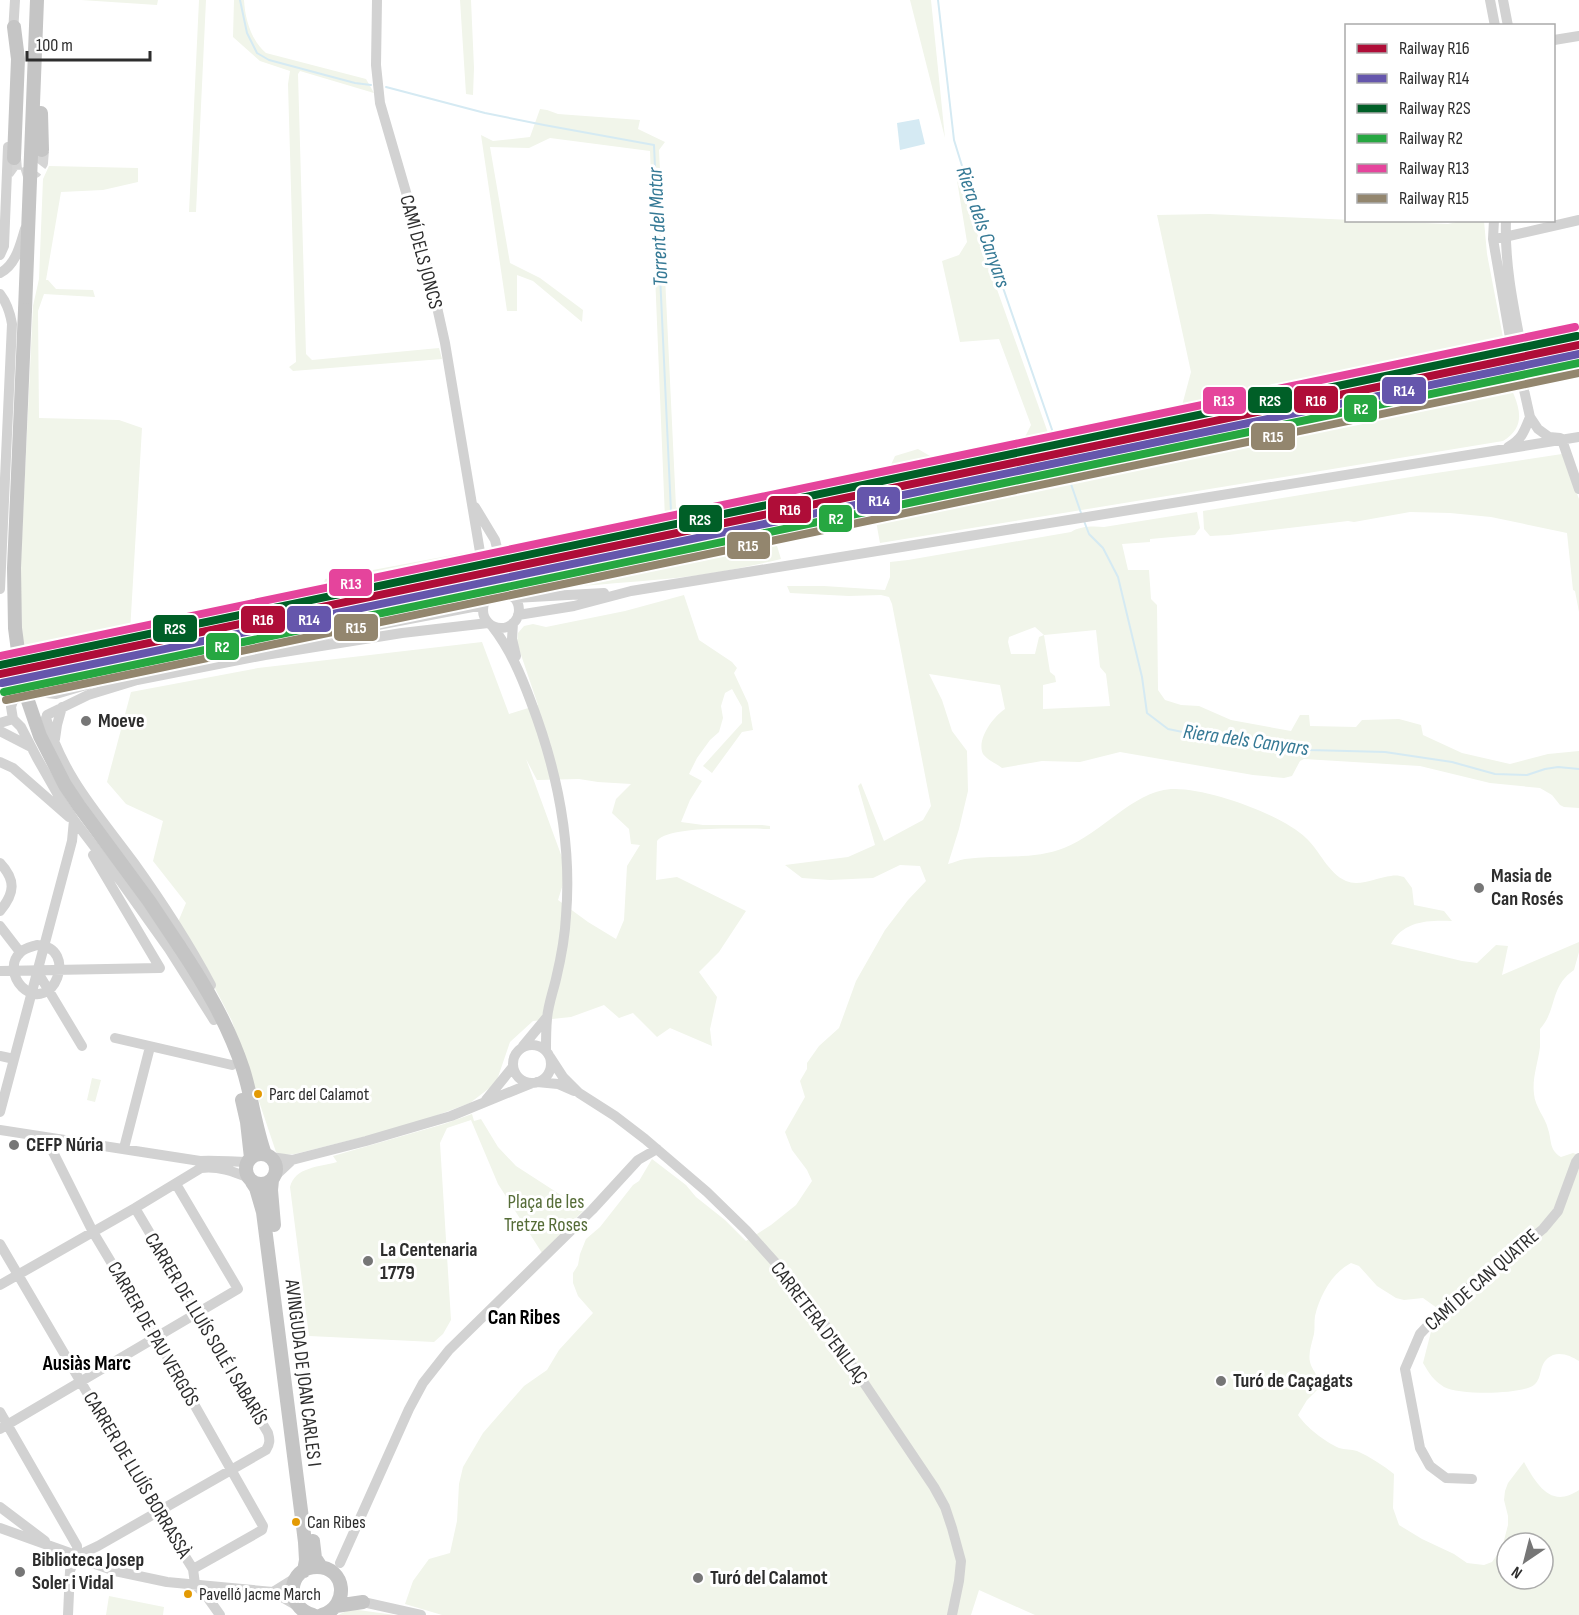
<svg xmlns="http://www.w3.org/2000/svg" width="1579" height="1615" viewBox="0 0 1579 1615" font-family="'Sofia Sans Condensed',sans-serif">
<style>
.green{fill:#f1f5ea;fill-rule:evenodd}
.water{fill:#d5eaf3}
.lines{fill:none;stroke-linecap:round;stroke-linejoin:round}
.stream{stroke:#d5eaf3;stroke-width:2}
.minor-tunnel{stroke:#d5d5d5;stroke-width:10;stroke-dasharray:10 5;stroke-linecap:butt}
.major-tunnel{stroke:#d5d5d5;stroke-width:14;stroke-dasharray:14 7;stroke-linecap:butt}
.minor{stroke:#d2d2d2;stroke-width:10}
.major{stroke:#c5c5c5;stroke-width:14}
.major-bridge{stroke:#c5c5c5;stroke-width:14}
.rail-1-casing{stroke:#fff;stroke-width:12}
.rail-2-casing{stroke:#fff;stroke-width:12}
.rail-3-casing{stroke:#fff;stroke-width:12}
.rail-4-casing{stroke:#fff;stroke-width:12}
.rail-5-casing{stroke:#fff;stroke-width:12}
.rail-6-casing{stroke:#fff;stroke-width:12}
.rail-1{stroke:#af0d38;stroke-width:8}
.rail-2{stroke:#6556ac;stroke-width:8}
.rail-3{stroke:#005f27;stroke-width:8}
.rail-4{stroke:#26a741;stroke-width:8}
.rail-5{stroke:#e5449c;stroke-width:8}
.rail-6{stroke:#93866e;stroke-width:8}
.poi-dot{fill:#767676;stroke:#fff;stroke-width:2}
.bus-dot{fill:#e39a04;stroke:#fff;stroke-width:2}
.labels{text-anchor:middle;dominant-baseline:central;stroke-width:6;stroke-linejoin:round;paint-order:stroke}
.bus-label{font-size:18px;fill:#2d2d2d;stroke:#fff;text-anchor:start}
.street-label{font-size:20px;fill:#2d2d2d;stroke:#fff}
.poi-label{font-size:20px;font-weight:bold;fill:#2d2d2d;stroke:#fff;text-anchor:start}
.park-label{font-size:20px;fill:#556c37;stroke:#fff}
.water-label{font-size:21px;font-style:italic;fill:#357995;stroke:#fff}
.neighbourhood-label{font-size:21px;font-weight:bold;fill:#000;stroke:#fff}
.line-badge{stroke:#fff;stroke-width:2}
.badge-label{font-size:16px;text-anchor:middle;font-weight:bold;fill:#fff}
</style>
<rect width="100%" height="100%" fill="#fff"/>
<path class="green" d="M81 0H158L157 5Z
M199 0H206L196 212H189Z
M234 0H244C245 19 251 40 266 53L366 79 374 93 300 71 298 74 306 354 312 360 439 348 442 359 293 371 289 367 296 362 288 84 290 71 260 61 233 37Z
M460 0H471L474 68 473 95 466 94Z
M910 0H931L945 138Z
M540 109 547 110 558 114 640 120 638 129 665 142 659 150 676 507 682 516 886 476 895 456 918 449 937 460 1023 441 1031 425 999 339 960 342 942 261 959 255 967 242 956 174 1053 447 882 484 505 562 504 555 527 547 665 519 650 151 550 138 529 148 490 147 510 263 540 278 583 310 582 322 533 281 517 275V311H507L481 135 493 141 530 137Z
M49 166 138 168V182L103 190 61 192 46 280H48L56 289 93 290 95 297 44 294 38 311 39 418 119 420 142 428 130 632 323 588 325 579 474 551 475 568 129 640V632L23 650 20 579 33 306 39 279 43 179Z
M1209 214 1448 224 1461 221H1484L1487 254 1506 353C1359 383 1212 417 1065 445L1062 436 1180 413 1191 372 1157 215Z
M1505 374C1515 399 1532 423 1503 441L880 543 874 510 774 536 781 559C747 567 712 574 676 578 624 583 572 586 519 592L507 580 654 548 769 526 1241 426Z
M1562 454 1579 499V612L1575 591 1573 590 1567 533 1491 517 1450 513 1410 512 1354 522 1348 521 1229 535 1210 536 1204 529 1203 511 1423 475Z
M1197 512 1200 528 1195 535 1150 539V542L1122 544 1128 570H1149L1151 599 1157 605 1158 690 1165 700 1181 705 1199 706 1231 720 1291 731 1300 715H1309L1310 726 1356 727 1362 720 1399 719 1421 725 1423 735 1462 753 1510 764 1548 754 1579 751V808L1564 807 1560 805 1552 795 1540 788 1490 783 1420 766 1304 759 1300 761 1292 776 1284 778 1253 775 1120 752 1080 762 1042 761 1002 768C997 764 987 760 983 754 976 739 994 716 1005 709L1000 685 929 674 942 700 952 731 967 751 968 791 959 829 948 864C953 863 959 860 965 859 997 855 1034 860 1064 848 1101 834 1132 792 1171 789 1206 787 1281 814 1306 838 1320 851 1328 873 1346 881 1360 887 1378 877 1391 876 1396 875 1400 876 1404 877L1412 888 1414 905 1444 911 1452 921C1428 920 1403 921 1391 944L1462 961 1477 963 1496 945 1508 946 1502 975 1579 942V952L1574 970C1549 987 1558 1009 1540 1029 1540 1035 1540 1041 1540 1047 1538 1063 1532 1078 1534 1094 1535 1107 1545 1117 1548 1129 1552 1141 1549 1150 1561 1157L1573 1153 1579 1155V1361C1571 1356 1562 1352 1553 1355 1537 1362 1544 1377 1534 1385 1521 1395 1458 1395 1444 1387 1433 1380 1429 1373 1423 1363L1437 1308 1423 1298 1404 1300 1396 1298 1377 1286 1359 1266 1351 1263C1332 1273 1320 1295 1315 1316 1314 1322 1315 1328 1314 1334 1312 1343 1308 1353 1310 1362 1313 1373 1319 1373 1319 1388L1307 1400 1298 1415C1306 1427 1325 1442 1339 1448 1345 1450 1351 1449 1357 1451 1370 1457 1383 1465 1394 1474L1393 1508 1399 1525 1422 1539 1454 1554 1467 1563 1484 1565 1492 1562 1502 1548 1508 1525V1516L1504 1500 1505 1491 1508 1483 1524 1462C1537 1485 1551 1509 1579 1490V1615H1035L979 1590 971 1615H442L405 1604 413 1581 429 1559 450 1553 457 1521 459 1484 463 1467 483 1433 524 1386 547 1370 559 1350 593 1313 578 1296 573 1283V1273L578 1265 580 1254 586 1239 600 1227 633 1185 639 1181 652 1159 686 1185 696 1197 725 1220 746 1241 771 1225 796 1205 812 1181 807 1170 792 1150 785 1132 805 1097 800 1081 807 1069V1063L819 1046 839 1028 856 981 885 930 908 900 926 881 920 866 900 865 873 878 830 880 802 878 785 865 848 857 875 845 858 786 861 783 884 841 923 820 931 806 892 604 889 597 881 595 849 596 790 593 787 586H824L885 590 890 577V562L908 560 1071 532C1080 526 1093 526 1104 527ZM1035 627 1044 635 1039 637 1035 654H1011L1008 642 1009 637ZM1096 630 1100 667 1106 674 1110 706 1043 709V685L1056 682 1055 676 1050 672 1044 635ZM1507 1543H1543V1579H1507Z
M481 585 479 593 474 598 238 644 123 664 125 657Z
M684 595 699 640 732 662 737 668 734 673 748 703 753 730 742 732 712 773 703 766 742 723V707L732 689 725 693 721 706 723 718 719 732 710 740 697 758 689 774 702 781 690 800 681 822 703 825H762L770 826V829C748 829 669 825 657 841L656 880 677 877 746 911 719 952 699 972 717 997 710 1029 712 1046 670 1028 657 1037 633 1013 619 1018 604 1005 571 1017 533 1021 510 1042 496 1083 470 1103 411 1125 295 1154 283 1155 276 1152 232 1021 206 971 178 922 186 903 153 861 163 821 126 804 107 782 131 692 258 668 482 642 509 714 538 705 517 643 518 633 524 626 533 624 546 627 625 611ZM526 759 537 780 579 779 598 782 631 784 616 799 612 813 629 829 631 844 640 845 627 866 624 920 616 939 588 922 558 900 567 871Z
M92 1078 101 1080 95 1102 87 1100Z
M472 1114 474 1121 481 1119 498 1147 516 1166 584 1210 542 1253 498 1184 471 1120 447 1128 440 1143 451 1320 443 1334 434 1342 309 1336 290 1187C295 1167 319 1167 337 1162L333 1156 444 1124Z
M109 1596 164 1607 163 1615H106Z
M351 1609 395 1615H338Z"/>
<path class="water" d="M919 119 925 144 900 150 897 123Z"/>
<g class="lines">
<path class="stream" d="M240 0 247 33 257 53 269 60 355 83 371 85
M938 0 954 140 971 195 1058 447
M386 87 485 113 544 125 654 145 671 512
M1063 461 1081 513
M1084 521 1089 534 1103 548 1118 577 1142 677 1147 713 1168 729 1212 738 1309 750 1385 752 1452 762 1495 774 1527 775 1545 769 1558 767 1579 769"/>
<path class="minor-tunnel" d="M501 564 504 581"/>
<path class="major-tunnel" d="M14 158 15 170 22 175 35 171 41 163 42 150"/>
<path class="minor" d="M377 0 376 65 380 103 429 271 445 343 483 570
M1490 0 1495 26
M1503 0 1508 26
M13 33 15 0
M1554 40 1579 36
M1494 220 1493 239 1509 332 1518 378 1524 390 1530 417 1538 429 1549 437 1560 438
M1506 220C1504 273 1518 326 1527 377L1524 390
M1500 238 1579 220
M0 255 4 246 8 147
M0 273C16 265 20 245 25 229
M0 294C7 303 10 312 12 324L0 589
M1562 440 1579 489
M1508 447C1522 439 1524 432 1530 417
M475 507 495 540 501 564
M504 581 508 593
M484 582 488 598
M483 610a18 18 0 1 1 36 0a18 18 0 1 1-36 0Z
M514 598 604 593
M518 615 574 606 631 591 1579 437
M513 623 512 639 516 656
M492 626C510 649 521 675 531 702 557 770 572 843 566 916 565 937 561 958 556 979 553 992 548 1005 547 1019 546 1029 546 1040 546 1050
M47 715 88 695 137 680 265 655 402 633 488 623
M46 718C63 777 99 815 134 863 162 902 188 942 211 985
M0 723 13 719
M0 731 31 747
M55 739 57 725 62 707
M0 762 13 768 69 817
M0 863C16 880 15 893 0 911
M0 926 20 952
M37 945C80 947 53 1016 22 987 13 978 10 962 20 953 24 948 31 947 37 945Z
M0 971 160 968 93 855
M37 971 82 1046
M214 1020 169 949 122 883 74 820 61 800 37 758 21 727 13 719 11 707 13 701 22 693 30 691 56 694 86 685 106 677 190 658 325 635 483 605
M115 1038 232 1065
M513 1064a19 19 0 1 1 38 0a19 19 0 1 1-38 0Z
M523 1046 547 1017
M0 1056 14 1059
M550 1057 563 1077 579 1093 615 1116 645 1139 707 1192 747 1231 782 1270 825 1325 934 1487 945 1507 952 1528 961 1561 959 1581 952 1615
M537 1082 558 1084 574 1091
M486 1100 512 1068
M0 1112 72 841 74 820
M0 1130 200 1161C216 1160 232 1162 248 1162
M46 1138 93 1232 156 1337 263 1526 262 1530 193 1569
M124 1148 150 1047
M271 1157 292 1160 366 1141 451 1116 532 1083
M276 1175 292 1160
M0 1244 157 1512 193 1569 195 1584
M0 1285 135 1208 201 1168C218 1166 233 1171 249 1178
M0 1412 77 1546V1550
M0 1429 238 1289 176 1184
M1472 1479 1446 1478 1430 1466 1420 1448 1405 1369 1420 1334 1435 1318 1474 1283 1515 1252 1543 1229 1558 1211 1576 1162 1579 1158
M0 1507 45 1541
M0 1528 70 1553
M81 1554 98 1546 266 1450C270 1444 270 1440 268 1433L135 1208
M81 1559 115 1571 167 1582 273 1592 299 1607
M340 1563 409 1409 423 1383 449 1350 592 1210 638 1160 657 1149
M195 1584 208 1598 220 1615
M273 1592 297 1577
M363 1602 421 1615
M68 1615 70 1571 73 1562"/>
<path class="major" d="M14 27 18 59 14 158
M41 113 42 150
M25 310 37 0
M179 946C205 985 228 1024 243 1069 252 1097 255 1127 265 1154
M242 1100 247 1122 251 1158
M246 1169a15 15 0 1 1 30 0a15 15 0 1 1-30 0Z
M272 1180 271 1190 274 1225
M252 1182 256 1188 263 1212 305 1542 306 1560 304 1571
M313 1541 315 1558 321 1567
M336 1606 363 1602
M313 1615C284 1607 287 1567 317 1567 346 1567 350 1606 322 1615"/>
<path class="major-bridge" d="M25 310 14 568 15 628 21 674 27 698 40 736 65 785 79 806 149 901 179 946"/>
<g class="rail-1-casing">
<path id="rail-1" d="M0 674 1579 345"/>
</g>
<g class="rail-2-casing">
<path id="rail-2" d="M2 683 1579 354"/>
</g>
<g class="rail-3-casing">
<path id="rail-3" d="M0 665 1577 336"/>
</g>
<g class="rail-4-casing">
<path id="rail-4" d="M4 692 1579 363"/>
</g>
<g class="rail-5-casing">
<path id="rail-5" d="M0 656 1575 327"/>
</g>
<g class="rail-6-casing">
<path id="rail-6" d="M6 700 1579 373"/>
</g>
<use href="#rail-1" class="rail-1"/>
<use href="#rail-2" class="rail-2"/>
<use href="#rail-3" class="rail-3"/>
<use href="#rail-4" class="rail-4"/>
<use href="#rail-5" class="rail-5"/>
<use href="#rail-6" class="rail-6"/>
</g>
<g class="poi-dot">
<circle cx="86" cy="721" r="6"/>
<circle cx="1479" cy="888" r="6"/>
<circle cx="14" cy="1145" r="6"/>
<circle cx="368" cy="1261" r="6"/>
<circle cx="1221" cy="1381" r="6"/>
<circle cx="20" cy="1572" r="6"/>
<circle cx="698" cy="1578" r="6"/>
</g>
<g class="bus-dot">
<circle cx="258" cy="1094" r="5"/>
<circle cx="296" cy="1522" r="5"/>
<circle cx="188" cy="1594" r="5"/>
</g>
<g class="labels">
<g class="bus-label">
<text x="269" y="1094">Parc del Calamot</text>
<text x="307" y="1522">Can Ribes</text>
<text x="199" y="1594">Pavelló Jacme March</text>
</g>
<g class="street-label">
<text transform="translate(421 252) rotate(75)">CAMÍ DELS JONCS</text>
<text transform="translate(1482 1280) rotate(-41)">CAMÍ DE CAN QUATRE</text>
<text transform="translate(819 1323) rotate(53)">CARRETERA D'ENLLAÇ</text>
<text transform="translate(206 1329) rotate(59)">CARRER DE LLUÍS SOLÉ I SABARÍS</text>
<text transform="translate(153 1334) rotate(60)">CARRER DE PAU VERGÓS</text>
<text transform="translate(303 1373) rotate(83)">AVINGUDA DE JOAN CARLES I</text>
<text transform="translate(137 1475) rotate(59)">CARRER DE LLUÍS BORRASSÀ</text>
</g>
<g class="poi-label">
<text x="98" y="721">Moeve</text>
<text x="1491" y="876">Masia de<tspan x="1491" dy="23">Can Rosés</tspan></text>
<text x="26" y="1145">CEFP Núria</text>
<text x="380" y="1250">La Centenaria<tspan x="380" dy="23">1779</tspan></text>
<text x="1233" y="1381">Turó de Caçagats</text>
<text x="32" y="1560">Biblioteca Josep<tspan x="32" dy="23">Soler i Vidal</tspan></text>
<text x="710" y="1578">Turó del Calamot</text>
</g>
<g class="park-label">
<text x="546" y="1202">Plaça de les<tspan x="546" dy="23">Tretze Roses</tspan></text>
</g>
<g class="water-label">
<text transform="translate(658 227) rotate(-93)">Torrent del Matar</text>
<text transform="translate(983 227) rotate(71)">Riera dels Canyars</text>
<text transform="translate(1246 740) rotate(8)">Riera dels Canyars</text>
</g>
<g class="neighbourhood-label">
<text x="524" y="1317">Can Ribes</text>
<text x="87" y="1363">Ausiàs Marc</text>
</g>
</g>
<g class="line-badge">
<rect x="1381" y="376" width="46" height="29" rx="6" fill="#6556ac"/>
<rect x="1293" y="385" width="46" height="29" rx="6" fill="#af0d38"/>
<rect x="1247" y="386" width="46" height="28" rx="6" fill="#005f27"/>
<rect x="1202" y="386" width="45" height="29" rx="6" fill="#e5449c"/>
<rect x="1343" y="394" width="35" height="29" rx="6" fill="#26a741"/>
<rect x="1250" y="422" width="46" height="29" rx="6" fill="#93866e"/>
<rect x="856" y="486" width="45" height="29" rx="6" fill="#6556ac"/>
<rect x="767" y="495" width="45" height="29" rx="6" fill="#af0d38"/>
<rect x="818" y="504" width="35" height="29" rx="6" fill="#26a741"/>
<rect x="678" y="504" width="45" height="29" rx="6" fill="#005f27"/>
<rect x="726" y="531" width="45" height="29" rx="6" fill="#93866e"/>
<rect x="328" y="568" width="45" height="29" rx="6" fill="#e5449c"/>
<rect x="286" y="605" width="46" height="28" rx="6" fill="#6556ac"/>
<rect x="240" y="605" width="46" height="29" rx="6" fill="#af0d38"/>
<rect x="333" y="613" width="46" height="29" rx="6" fill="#93866e"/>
<rect x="152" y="614" width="46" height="29" rx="6" fill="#005f27"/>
<rect x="205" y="632" width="35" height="29" rx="6" fill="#26a741"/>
</g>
<g class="badge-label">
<text x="1404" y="396">R14</text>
<text x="1316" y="406">R16</text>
<text x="1270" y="406">R2S</text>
<text x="1224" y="406">R13</text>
<text x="1361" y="414">R2</text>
<text x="1273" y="442">R15</text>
<text x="879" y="506">R14</text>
<text x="790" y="515">R16</text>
<text x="836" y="524">R2</text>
<text x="700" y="525">R2S</text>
<text x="748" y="551">R15</text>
<text x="351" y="589">R13</text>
<text x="309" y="625">R14</text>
<text x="263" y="625">R16</text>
<text x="356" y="633">R15</text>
<text x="175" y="634">R2S</text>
<text x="222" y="652">R2</text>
</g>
<rect x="1345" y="24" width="210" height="198" fill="#ffffff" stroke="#ababab" stroke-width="1.5"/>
<rect x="1357" y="44" width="30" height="9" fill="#af0d38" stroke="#ababab" stroke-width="1.5"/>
<text x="1399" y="54" font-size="18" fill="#2d2d2d">Railway R16</text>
<rect x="1357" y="74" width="30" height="9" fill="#6556ac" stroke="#ababab" stroke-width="1.5"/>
<text x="1399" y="84" font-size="18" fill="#2d2d2d">Railway R14</text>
<rect x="1357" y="104" width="30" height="9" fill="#005f27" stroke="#ababab" stroke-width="1.5"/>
<text x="1399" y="114" font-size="18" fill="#2d2d2d">Railway R2S</text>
<rect x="1357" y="134" width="30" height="9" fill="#26a741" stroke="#ababab" stroke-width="1.5"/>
<text x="1399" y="144" font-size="18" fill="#2d2d2d">Railway R2</text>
<rect x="1357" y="164" width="30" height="9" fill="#e5449c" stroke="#ababab" stroke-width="1.5"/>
<text x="1399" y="174" font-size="18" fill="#2d2d2d">Railway R13</text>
<rect x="1357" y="194" width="30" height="9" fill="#93866e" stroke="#ababab" stroke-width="1.5"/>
<text x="1399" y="204" font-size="18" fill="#2d2d2d">Railway R15</text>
<g transform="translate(1525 1561) rotate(215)"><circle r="28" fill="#ffffff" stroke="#ababab" stroke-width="1.5"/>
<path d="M0-4.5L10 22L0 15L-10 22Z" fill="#767676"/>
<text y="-9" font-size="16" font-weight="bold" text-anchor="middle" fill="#2d2d2d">N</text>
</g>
<path d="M27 51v9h123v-9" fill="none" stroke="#2d2d2d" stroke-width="3"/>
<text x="36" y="51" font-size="18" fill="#2d2d2d" stroke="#ffffff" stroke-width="4.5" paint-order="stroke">100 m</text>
</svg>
